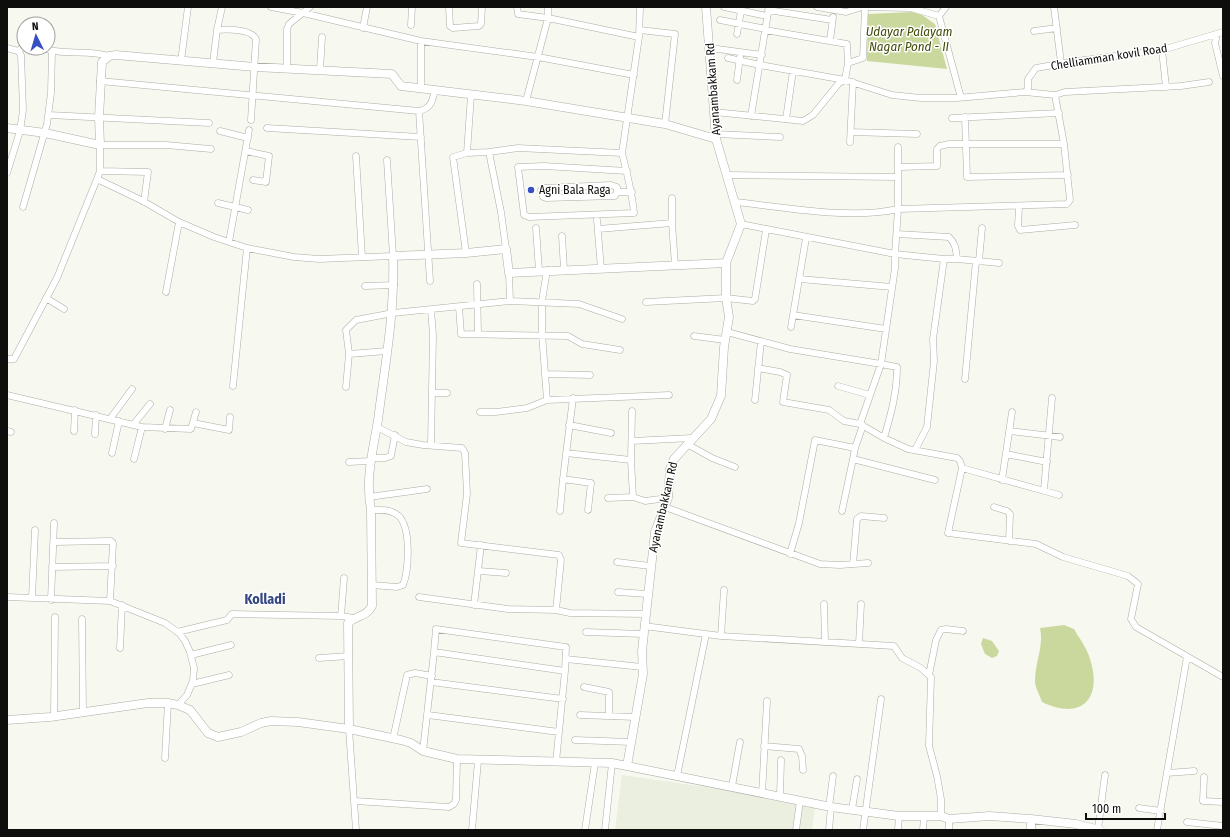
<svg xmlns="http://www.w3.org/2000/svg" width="1230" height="837" viewBox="0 0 1230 837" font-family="'Fira Sans Condensed',sans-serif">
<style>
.built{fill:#eaefdf}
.water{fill:#cad89e}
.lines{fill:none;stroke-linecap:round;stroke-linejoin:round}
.street-casing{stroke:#aaada4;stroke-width:7}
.secondary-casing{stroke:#aaada4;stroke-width:9}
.street{stroke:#fff;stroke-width:6}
.secondary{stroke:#fff;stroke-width:8}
.poi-dot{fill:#3650c2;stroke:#fff;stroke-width:1.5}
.labels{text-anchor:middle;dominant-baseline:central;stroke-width:3;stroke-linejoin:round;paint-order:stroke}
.street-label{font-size:12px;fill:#0e0f0c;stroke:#fff}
.poi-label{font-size:12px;fill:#0e0f0c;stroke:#fff;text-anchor:start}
.water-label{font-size:13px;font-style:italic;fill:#414c09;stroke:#fff}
.quarter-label{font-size:14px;font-weight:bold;fill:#354781;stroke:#fff}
</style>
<rect width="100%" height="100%" fill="#f7f9f0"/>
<path class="built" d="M622 775 712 788 815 808 812 830H615Z"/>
<path class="water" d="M912 12 922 15 935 24 947 69 867 61 868 14Z
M1064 625 1074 629C1079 638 1087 648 1090 659 1103 699 1081 721 1042 702 1040 696 1035 687 1035 681 1035 662 1044 646 1040 628Z
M983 638 992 641 999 651 997 656 992 658 985 654 981 644Z"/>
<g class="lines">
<g class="street-casing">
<path id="street" d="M271 7 303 13 421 41 538 57 634 75
M449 7 450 26 453 28 479 26 481 24 482 7
M517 7 518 14 548 18 639 37
M724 7 767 16
M817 7 846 12 859 8
M859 7 911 8 939 16 946 7
M1054 7 1061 63
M768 10 832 20
M939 16 961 98
M720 20 766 29
M411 25 412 7
M363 28 367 7
M217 30 222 7
M640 30 675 34 665 124
M765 30 847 44 848 63
M1034 31 1057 28
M737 34 741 11
M1217 34 1215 43 1223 76
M421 41V88
M830 41 833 17
M7 48 18 51 21 55 23 110 20 131 7 173
M43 48C63 56 88 49 109 56
M710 48 762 55
M1162 50 1166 87
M18 51 24 46
M728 58 760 65
M181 61 188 7
M213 63 217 30C228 29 251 29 256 39L251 120
M760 65 845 80 892 95 921 98H957L1025 92 1028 89V79L1036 68 1077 61 1162 50 1223 32
M287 68V29L289 24 310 7
M320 69 322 37
M737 80 740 57
M845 80 848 63 863 58 865 8
M100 81 419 111
M1055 95 1065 92 1181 86 1209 82
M526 101 548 18V7
M714 112 803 121 813 115 839 83 845 80
M49 115 209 123
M751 116 769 7
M965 117 967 177 1068 175
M952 118 1059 113
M786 119 793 71
M267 128 421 137
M220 131 248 138
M851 132 917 134
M715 134 780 137
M850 142 853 82
M246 151 269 156 266 182 253 180
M489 152 518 148 622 153
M467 153 489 152 501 212 506 249
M356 156 362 257
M899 167 937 166V149L940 146 949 144H1064
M100 171 148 172 144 202
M627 171 544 166 518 167 524 215 529 217 634 213C632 192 627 173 622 153L639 37 640 7
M727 175 898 177V209L895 254 944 259 933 339 934 361 927 427 915 450
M898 177V147
M97 179 143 201 179 222 214 237 247 248 294 257 319 259 393 256 387 160
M617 192 615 196 546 198 543 197 541 190 543 188 611 185 617 187V192H632
M672 198V223
M735 202C784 207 850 220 898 209L1067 204 1070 200 1064 144 1055 95 1025 92
M218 203 248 210
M23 207 47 124 51 93 52 52
M1019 207 1018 226 1020 230 1075 225
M597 220 601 269
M741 224 895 254V268L881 364 897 367C897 393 891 414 884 438
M536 228 539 271
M598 229 672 223 675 265
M897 234 949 237C956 244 956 250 957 259H944
M562 236 564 269
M229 242 249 130
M466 253 453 157 467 153 471 95
M957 259 999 263
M979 261 982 228
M509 273 510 301
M800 279 892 287
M430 281 419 111C432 108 432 101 435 90
M477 284 478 334
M365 286 394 285
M166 292 179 222
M46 298 64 309
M646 302 726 298 753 301 755 299 766 230
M459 307 461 334 568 336 582 344 620 350
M793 315 886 329
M791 327 806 238
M727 332 790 349 881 364 860 424 884 438 908 449 957 458 960 461 962 468 948 533 1036 544 1063 557 1128 576 1138 584 1131 619 1136 627 1223 677
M694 336 725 340
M349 354 387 351
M7 359H14L57 278 97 179 100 171V145H166L211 149
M758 368 780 372 787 375 783 402 829 410 844 421 860 424
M546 374 590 375
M965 379 976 261
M233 386 247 248
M838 386 870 395
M346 387 349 354 346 330 356 320 393 313 510 301 579 304 622 319
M432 393H447
M7 395 142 427 134 459
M573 398 563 479 591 483 588 510
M547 400 542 334V301L547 270
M755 400 761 341
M480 412H496L527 408 547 400 669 395
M110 419 132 389
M193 423 229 430 230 417
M133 425 150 404
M569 425 611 433
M863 425 855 448 853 459 935 480
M142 427 191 429 196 412
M377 427 406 442 423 445 462 448 465 453 467 494 461 543 559 555 561 560 556 610 570 613 645 614
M165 429 170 410
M7 431 11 432
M74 431 75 410
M1010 431 1060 437
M95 434 96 415
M632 441 692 438
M687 444 712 458 735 467
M431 445 433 335 431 310
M112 453 119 421
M566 453 631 460 632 411
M1006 454 1047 462
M371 458H385L391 456 395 435
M631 460 633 497 645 501 668 498
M349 462 370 461
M962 468 1059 495
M1002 480 1012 412
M1044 490 1052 398
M369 497 427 489
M608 498 633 497
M665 507 820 564 840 565 868 563
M994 507 1007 511 1010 514 1009 541
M371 510C380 510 389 509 396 514 412 523 409 570 403 585L397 587 372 585
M560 511 563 479
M842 511 853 459
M54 542 111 541 113 543 110 601
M790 554 799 523 815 440 855 448
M617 562 650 566
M853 564 857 519 861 516 884 518
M52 567 113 566
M479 571 506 573
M618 592 647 594
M7 597 110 601 165 623 179 633 185 641 190 652 194 668 193 681 187 695 178 705
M419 597 508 609 556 610
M32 598 35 530
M51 600 54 523
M824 604 825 642
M474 605 481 545
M341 616 344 578
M82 619 83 712
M644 626 721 636 894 646 902 658 921 668 931 677 929 746 937 776 941 799V816
M177 632 227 620 232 614 341 616 354 618
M586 632 643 634
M721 636 724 590
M859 644 861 604
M120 648 122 605
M434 652 436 629 566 647 565 671
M191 655 231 645
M319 658 349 656
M566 659 642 667
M929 675 936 640 941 630 946 629 963 631
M431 682 563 699
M192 684 229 675
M584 687 609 692V716
M428 715 559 732
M580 715 635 717
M54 717 55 617
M349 729 356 830
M393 739 407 675 415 673 432 676
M575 740 631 742
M764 746 799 749 802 756 803 770
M423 751 434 652 565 671 556 762
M165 758 168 703
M1167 773 1194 771
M677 776 706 634
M1204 777 1203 801 1223 802
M732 786 740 742
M762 794 767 701
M780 797 781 760
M355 801 449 807 454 804 456 800 457 759
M829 807 833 776
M1139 808 1161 811
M852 809 857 779
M949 819V830
M1187 822 1223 826
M1098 829 1105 775
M472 830 478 761
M585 830 595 763
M605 830 612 763
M796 830 800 801
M829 830 831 807
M863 830 881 699
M898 830 899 816
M923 830 924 817
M1157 830 1187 657"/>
</g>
<g class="secondary-casing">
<path id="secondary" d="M7 128 45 133 100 145 99 117 102 62 109 56 116 55 255 67 392 74 401 86 526 101 665 124 716 139
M7 720 50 717 148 703H168L178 705 190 710 208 733 218 737 241 732 261 723 271 721 298 722 349 729 401 740 411 743 423 751 457 759 612 763 831 807 899 816H941L949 819 989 816 1031 819 1076 824 1100 830
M349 729 348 623C357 615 366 617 372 606L371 510C365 478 373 451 378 420 385 365 395 312 393 256L466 253 506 249 509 273 726 263
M627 766 643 674 642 651 655 532 668 498 670 469 674 459 711 419 721 396 724 347 729 317 726 298V263L741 224 716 139 706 7
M1031 819V830"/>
</g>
<use href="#street" class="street"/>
<use href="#secondary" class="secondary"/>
</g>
<circle class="poi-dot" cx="531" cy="190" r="4"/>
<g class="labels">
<g class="street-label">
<text transform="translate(1109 57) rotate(-9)">Chelliamman kovil Road</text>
<text transform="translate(713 89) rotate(-94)">Ayanambakkam Rd</text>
<text transform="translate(663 507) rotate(-77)">Ayanambakkam Rd</text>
</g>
<g class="poi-label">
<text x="539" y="190">Agni Bala Raga</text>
</g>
<g class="water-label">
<text x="909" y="31">Udayar Palayam<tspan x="909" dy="15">Nagar Pond - II</tspan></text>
</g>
<g class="quarter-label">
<text x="265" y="599">Kolladi</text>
</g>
</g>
<rect width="1230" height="837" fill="none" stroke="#0e0f0c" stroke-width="16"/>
<g transform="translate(36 36) rotate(355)"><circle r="19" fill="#ffffff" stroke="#9f9f9e"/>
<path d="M0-3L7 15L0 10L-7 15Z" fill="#3650c2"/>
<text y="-6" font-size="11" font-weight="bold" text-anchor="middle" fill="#0e0f0c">N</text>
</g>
<path d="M1086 813v6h79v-6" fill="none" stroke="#0e0f0c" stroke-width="2"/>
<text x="1092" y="813" font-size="12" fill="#0e0f0c" stroke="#ffffff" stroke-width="3" paint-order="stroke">100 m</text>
</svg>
